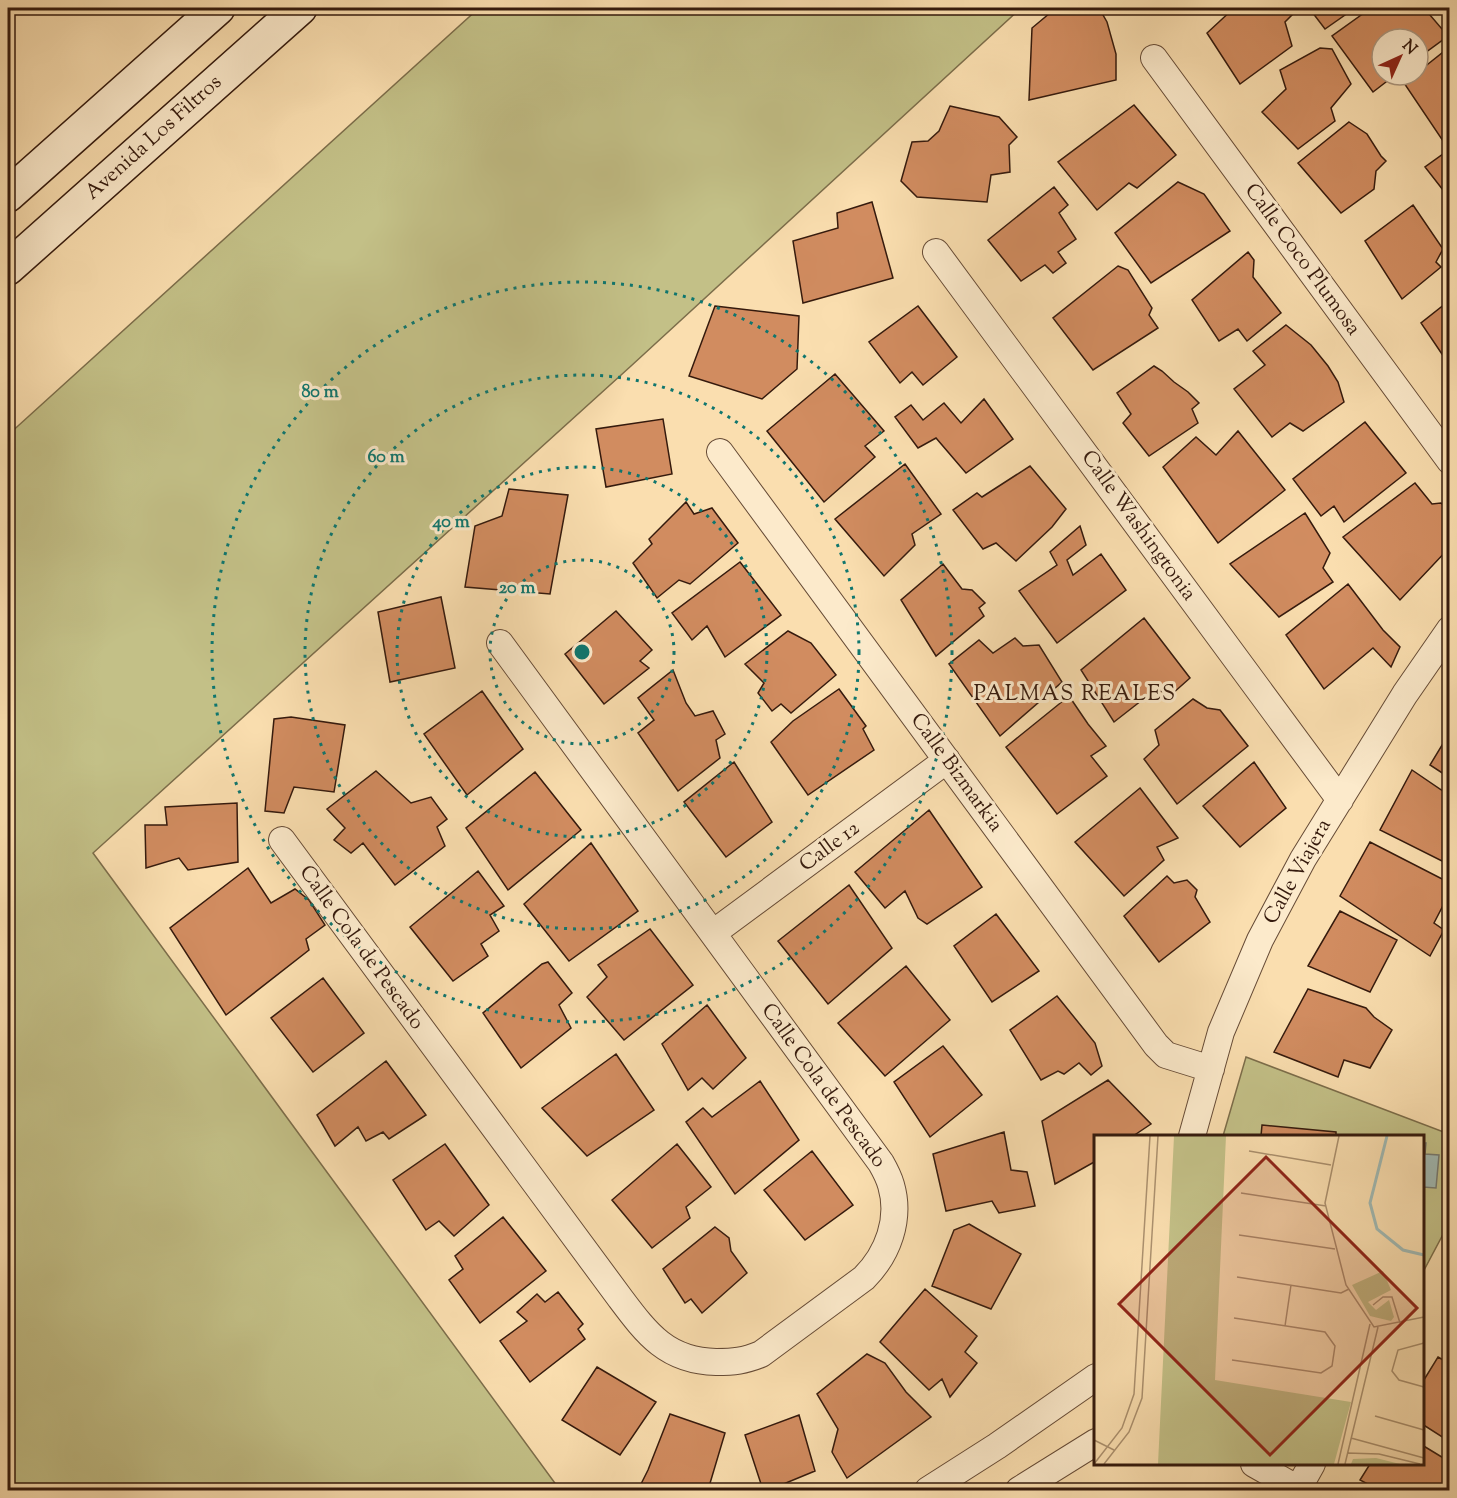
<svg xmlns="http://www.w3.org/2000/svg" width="1457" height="1498" viewBox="0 0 1457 1498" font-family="'Sorts Mill Goudy',serif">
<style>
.green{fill:#c3c087;stroke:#7c6d4a;stroke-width:1.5}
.water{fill:#a1bab4;stroke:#767a71;stroke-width:1.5}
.building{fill:#d18c60;stroke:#351a0d;stroke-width:1.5}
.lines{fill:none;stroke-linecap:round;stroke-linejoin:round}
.minor-casing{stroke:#664b36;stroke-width:28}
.secondary-casing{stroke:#351a0d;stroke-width:36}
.minor{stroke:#fceacb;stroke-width:26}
.secondary{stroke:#fceacb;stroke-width:33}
.ring{fill:none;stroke:#0f766e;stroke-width:3;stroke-dasharray:3 6}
.labels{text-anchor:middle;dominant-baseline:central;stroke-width:6;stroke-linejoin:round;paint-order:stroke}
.street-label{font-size:21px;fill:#351a0d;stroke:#fceacb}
.neighbourhood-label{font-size:22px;letter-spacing:1.5px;fill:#351a0d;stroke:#fceacb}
.inset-river{fill:none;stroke:#a1bab4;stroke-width:3}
.inset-road{fill:none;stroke:#ab906e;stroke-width:1.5}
.view{fill:#8f2418;fill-opacity:0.15;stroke:#8f2418;stroke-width:3}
.inset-edge{fill:none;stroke:#351a0d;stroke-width:3}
.centre{fill:#0f766e;stroke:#fceacb;stroke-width:3}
.ring-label{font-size:18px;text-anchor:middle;font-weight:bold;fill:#0f766e;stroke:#fceacb;stroke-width:6;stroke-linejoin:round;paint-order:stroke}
</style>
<rect width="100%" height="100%" fill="#fadeaf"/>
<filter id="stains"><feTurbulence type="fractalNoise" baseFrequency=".00333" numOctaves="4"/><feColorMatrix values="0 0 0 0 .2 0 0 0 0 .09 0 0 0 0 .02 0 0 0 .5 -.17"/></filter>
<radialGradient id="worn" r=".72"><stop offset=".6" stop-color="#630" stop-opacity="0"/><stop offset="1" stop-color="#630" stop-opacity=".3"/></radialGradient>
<path class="green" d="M479 8H1021L631 366 93 853 560 1490H8V435Z
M1246 1057 1449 1134V1223L1423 1272 1422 1136H1223Z"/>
<path class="water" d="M1423 1143H1426L1425 1154 1439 1155 1436 1188 1423 1187V1197Z"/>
<path class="building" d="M1056 8H1099L1107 22 1116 54V80L1029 100 1032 28Z
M1234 8H1293L1296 11 1285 22 1292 46 1240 84 1207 33Z
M1309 8H1355L1325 29Z
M1371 8H1424L1448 36 1418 58V39H1382V75H1395L1373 92 1332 36Z
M1320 48 1332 49 1351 84 1331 108 1335 121 1298 149 1262 112 1286 89 1280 70Z
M1447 49 1450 51V136L1443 141 1404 83 1414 75H1418V72Z
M1134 105 1176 155 1137 188 1129 183 1097 210 1058 162Z
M950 106 999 117 1017 137 1009 145 1010 172 991 175 987 202 917 197 901 181 912 142 928 141 939 131Z
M1349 122 1367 134 1381 156 1386 161 1376 171 1374 189 1341 213 1298 163Z
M1450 149V199L1425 167Z
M1178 182 1204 194 1230 231 1151 283 1115 233Z
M1054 187 1068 205 1059 213 1076 239 1058 252 1066 263 1053 273 1045 265 1021 281 988 240Z
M872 202 893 278 803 303 793 241 838 228 837 213Z
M1413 205 1443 249 1436 262 1441 267 1402 299 1365 241Z
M1248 252 1254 260 1253 277 1281 313 1247 341 1238 329 1219 341 1192 300Z
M1118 266 1128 270 1152 308 1149 315 1158 328 1093 370 1053 318Z
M1450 300V366L1421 323Z
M715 306 799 316 797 369 762 399 689 376Z
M918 306 957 357 923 385 912 372 900 383 869 342Z
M1286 325 1311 345 1328 366 1338 382 1344 402 1303 431 1290 423 1272 437 1234 389 1265 365 1253 351Z
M1154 366 1162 371 1174 382 1188 392 1199 403 1192 409 1198 423 1149 456 1123 423 1131 414 1117 393Z
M835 374 884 431 865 446 875 457 824 502 767 431Z
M984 399 1013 439 966 473 936 438 918 448 895 417 911 405 923 420 944 403 961 423Z
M663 419 672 474 606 487 596 429Z
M1365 422 1406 473 1344 522 1334 506 1321 516 1293 479Z
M1238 431 1285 490 1218 543 1163 467 1196 437 1216 455Z
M905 464 941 514 912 534 915 545 884 576 835 519Z
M1030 466 1066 509 1052 527 1016 561 996 543 983 549 953 510 977 493 982 497Z
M1415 483 1432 504 1441 503 1450 512V517L1444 521 1450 528V547L1400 600 1343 537Z
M509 489 568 495 550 594 465 587 475 526 502 516Z
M686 502 694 514 712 508 738 543 690 584 679 580 657 598 633 563 652 544 649 539Z
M1305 513 1330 553 1323 568 1333 582 1279 617 1230 564Z
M1080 526 1086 545 1067 560 1073 575 1101 554 1126 590 1057 643 1019 591 1057 565 1050 552Z
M740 562 781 615 725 657 707 626 692 640 672 613Z
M943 564 962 589 972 590 985 603 979 608 984 616 936 656 901 600Z
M1348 584 1383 630 1400 647 1391 667 1373 648 1324 689 1286 635Z
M441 597 455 668 390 682 378 612Z
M616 611 652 650 640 661 649 668 604 704 565 654Z
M1144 618 1190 678 1172 694 1155 690 1114 722 1081 670Z
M788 631 811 643 836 675 791 713 781 704 772 711 758 693 764 683 745 664Z
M1015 638 1023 646 1039 645 1062 682 1000 736 949 664 979 640 993 653Z
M673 670 686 703 695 716 713 711 725 734 716 740 720 758 678 791 638 733 654 720 638 698Z
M839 689 866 726 863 729 874 750 808 795 771 742 793 721Z
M482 691 523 749 467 795 424 734Z
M1069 696 1088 724 1106 746 1091 756 1107 776 1057 814 1006 747Z
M1193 699 1207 708 1220 710 1248 746 1177 804 1144 759 1159 745 1155 730Z
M291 717 345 725 334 792 294 787 284 813 265 811 274 719Z
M1450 732V778L1430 765Z
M734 762 772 822 726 857 684 802Z
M1254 762 1286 808 1240 847 1203 806Z
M1412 770 1450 796V865L1380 830Z
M376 771 411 803 431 797 447 819 437 827 445 846 395 885 363 843 351 853 334 840 345 828 327 809Z
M535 772 581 830 508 890 466 828Z
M1140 788 1178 838 1157 847 1164 860 1124 896 1075 842Z
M237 803 238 862 188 870 179 858 146 868 145 825H167L165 807Z
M929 810 982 887 927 924 918 918 905 891 885 908 855 872Z
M1370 842 1450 883V892L1434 923 1444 930 1430 956 1340 896Z
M591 843 638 911 569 961 524 904Z
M248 868 271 903 295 889 309 900 325 925 306 939 309 950 226 1015 170 928Z
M478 871 504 906 490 915 499 931 481 944 488 956 453 981 410 927Z
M1167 876 1174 883 1187 880 1197 890 1195 897 1210 922 1159 962 1124 916Z
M849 885 892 948 828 1004 778 941Z
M1340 911 1397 940 1370 992 1308 966Z
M996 914 1039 971 992 1002 954 946Z
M650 929 693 985 624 1040 587 997 607 977 598 965Z
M548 962 572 993 559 1005 571 1028 521 1068 483 1013 542 964Z
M906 966 950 1020 885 1076 838 1023Z
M323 978 364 1033 313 1072 271 1018Z
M1308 989 1366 1008 1374 1017 1392 1030 1370 1068 1344 1060 1338 1077 1274 1052Z
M1057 996 1095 1043 1102 1066 1091 1075 1079 1063 1064 1074 1058 1071 1041 1080 1010 1030Z
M707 1005 746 1058 713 1089 702 1078 688 1090 662 1044Z
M943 1046 982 1095 930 1137 894 1082Z
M616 1054 654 1110 587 1156 542 1108Z
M386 1061 426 1115 389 1139 383 1132 366 1141 358 1127 335 1146 317 1115Z
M1108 1080 1151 1124 1133 1136H1096V1161L1055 1184 1042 1121Z
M760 1081 799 1140 735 1194 686 1122 703 1108 712 1117Z
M1262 1125 1336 1132V1136H1261Z
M1004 1132 1011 1170 1027 1172 1035 1206 999 1213 992 1201 946 1211 933 1154Z
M445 1144 489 1205 454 1236 439 1221 426 1230 393 1180Z
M677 1144 711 1187 686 1207 690 1218 652 1248 612 1200Z
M812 1151 853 1205 805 1240 764 1190Z
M503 1217 546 1271 480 1323 449 1280 463 1269 455 1256Z
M969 1224 1021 1254 991 1309 932 1286 954 1230Z
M715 1227 729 1238 731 1251 747 1273 702 1313 691 1299 685 1303 663 1269Z
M1450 1282V1303L1443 1285Z
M925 1289 977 1336 965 1352 977 1363 950 1397 942 1379 929 1390 880 1342Z
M558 1292 583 1324 578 1329 585 1339 530 1382 500 1341 527 1321 517 1312 537 1294 545 1302Z
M867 1354 885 1363 906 1392 931 1417 847 1478 832 1452 838 1429 817 1394Z
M1438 1357 1450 1364V1442L1422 1424V1383Z
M597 1367 656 1402 620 1455 562 1420Z
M670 1414 725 1433 708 1490H638L648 1470Z
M799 1415 815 1471 769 1490H763L745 1435Z
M1422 1445 1450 1462V1490H1379L1360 1480 1370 1464H1422Z"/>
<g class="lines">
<g class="minor-casing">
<path id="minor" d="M1154 58 1450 461
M936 252 1340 800
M720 452 1156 1045 1166 1055 1211 1069
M282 840 620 1298C647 1334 667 1361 716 1362 734 1362 744 1361 761 1354L864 1278C888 1254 901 1219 891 1185 889 1178 885 1170 881 1163L500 643
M713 933 947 760
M1192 1136 1221 1032 1260 940 1303 859 1405 694 1450 629
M1254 1464 1300 1490
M1298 1489 1312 1464
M928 1490 997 1446 1096 1377
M1019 1490 1096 1442"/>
</g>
<g class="secondary-casing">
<path id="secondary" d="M8 195 218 8
M8 268 300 8"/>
</g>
<use href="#minor" class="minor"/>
<use href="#secondary" class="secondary"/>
</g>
<g class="ring">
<circle cx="582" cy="652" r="92"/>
<circle cx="582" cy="652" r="185"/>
<circle cx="582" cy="652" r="277"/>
<circle cx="582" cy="652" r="370"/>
</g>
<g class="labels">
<g class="street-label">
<text transform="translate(154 138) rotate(-42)">Avenida Los Filtros</text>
<text transform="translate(1302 260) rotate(54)">Calle Coco Plumosa</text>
<text transform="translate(1138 526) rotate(54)">Calle Washingtonia</text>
<text transform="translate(956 773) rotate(54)">Calle Bizmarkia</text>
<text transform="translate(830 847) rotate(-37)">Calle 12</text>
<text transform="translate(1298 872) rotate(-61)">Calle Viajera</text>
<text transform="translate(361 948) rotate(54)">Calle Cola de Pescado</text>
<text transform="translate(823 1086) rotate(54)">Calle Cola de Pescado</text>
</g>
<g class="neighbourhood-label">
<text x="1075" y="695">PALMAS REALES</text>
</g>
</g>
<g transform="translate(1094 1135)">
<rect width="330" height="330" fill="#fadeaf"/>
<path d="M80 1H132L121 245 257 267 240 329H64ZM289 136 297 155 274 167 282 175 295 165 300 182 297 186 276 181 258 150ZM282 323 306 329H257L259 324Z" fill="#c3c087"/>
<path class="inset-river" d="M293 1 276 68 283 94 309 115 330 120"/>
<path class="inset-road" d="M245 1 231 68 252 150 280 192 330 182M155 16 237 30M147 58 232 71M145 100 241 114M143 142 247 158 255 154M279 170 289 162H298L306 188M191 191 197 150M330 208 304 215 298 236 305 245 330 252M138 225 227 238 238 231 241 211 231 197 140 183M281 281 330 295M257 303 330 323M0 305 20 315M253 318 285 319 326 329M0 329 28 293 40 259 56 1M10 329 35 297 48 263 64 1M244 329 276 189M251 329 284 192"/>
<path class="view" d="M172 22 323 173 176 320 25 169Z"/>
<rect width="330" height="330" class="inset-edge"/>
</g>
<circle cx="582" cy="652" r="9" class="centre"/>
<g class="ring-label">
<text x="320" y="397">80 m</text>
<text x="386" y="462">60 m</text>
<text x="451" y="527">40 m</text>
<text x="517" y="593">20 m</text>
</g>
<rect width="1457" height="1498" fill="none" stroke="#fadeaf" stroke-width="30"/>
<rect x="9" y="9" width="1439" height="1480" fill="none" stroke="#351a0d" stroke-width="3"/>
<rect x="15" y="15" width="1427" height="1468" fill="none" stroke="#351a0d" stroke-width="1.5"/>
<g transform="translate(1400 57) rotate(45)"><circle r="28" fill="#fceacb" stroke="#ac977f" stroke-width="1.5"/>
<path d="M0-4.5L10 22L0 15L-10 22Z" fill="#8f2418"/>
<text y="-9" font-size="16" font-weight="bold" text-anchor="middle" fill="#351a0d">N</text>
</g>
<rect width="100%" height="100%" filter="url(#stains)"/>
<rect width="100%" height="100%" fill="url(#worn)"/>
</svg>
